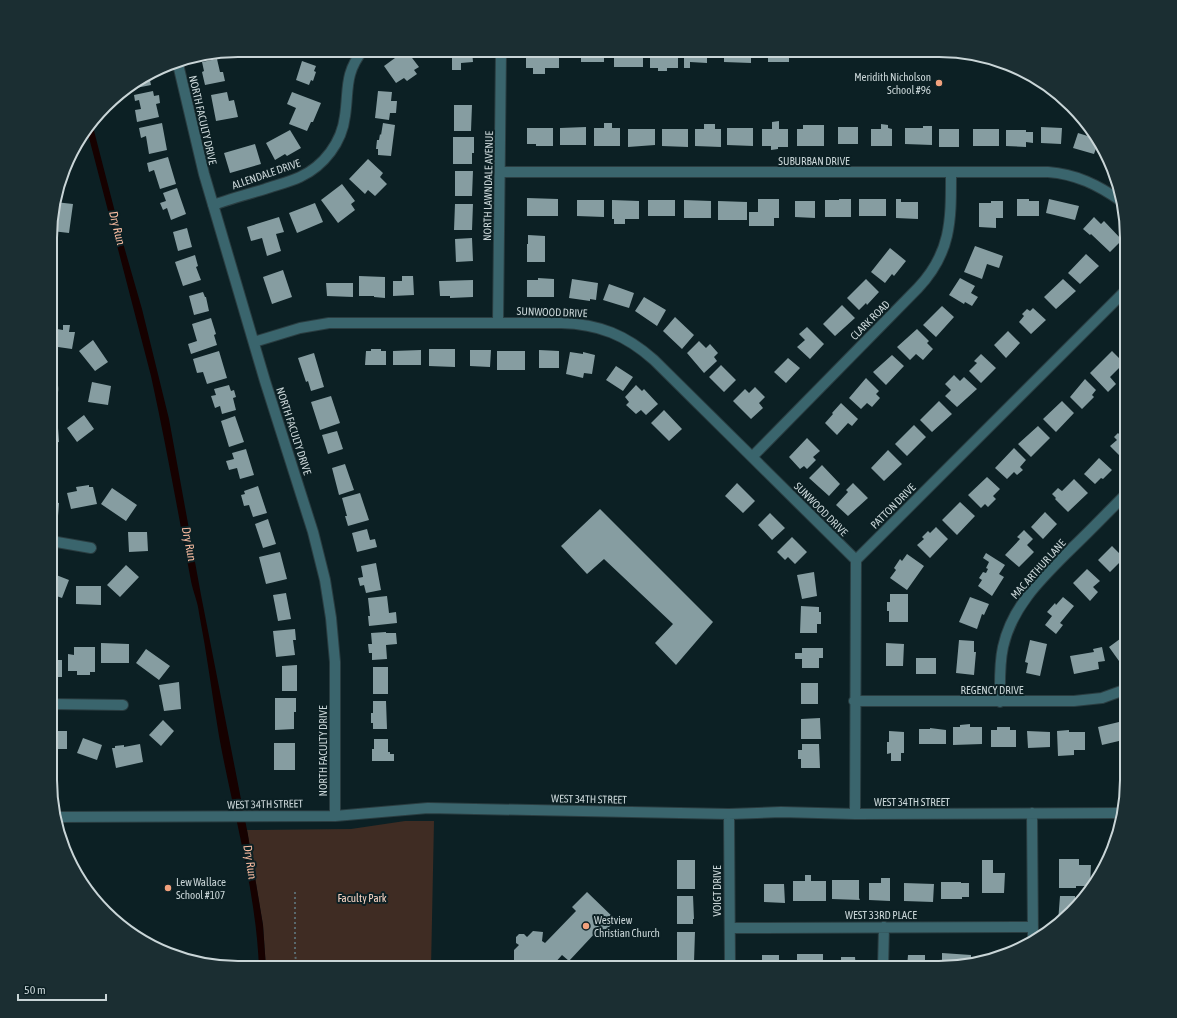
<svg xmlns="http://www.w3.org/2000/svg" width="1177" height="1018" viewBox="0 0 1177 1018" font-family="'Asap Condensed',sans-serif">
<style>
.green{fill:#3f2c23}
.water{fill:#160100}
.building{fill:#869da1}
.lines{fill:none;stroke-linecap:round;stroke-linejoin:round}
.minor-casing{stroke:#2a3d41;stroke-width:12}
.path{stroke:#59696d;stroke-width:2;stroke-dasharray:2 3;stroke-linecap:butt}
.minor{stroke:#3a656d;stroke-width:10}
.poi-dot{fill:#f1a17d;stroke:#0c2024;stroke-width:1.5}
.labels{text-anchor:middle;dominant-baseline:central;stroke-width:4;stroke-linejoin:round;paint-order:stroke}
.poi-label{font-size:11px;fill:#c9d5d7;stroke:#0c2024;text-anchor:start}
.street-label{font-size:11px;fill:#c9d5d7;stroke:#0c2024}
.park-label{font-size:11px;fill:#fbd6c5;stroke:#0c2024}
.water-label{font-size:12px;font-style:italic;fill:#f8bca1;stroke:#0c2024}
.rim{fill:none;stroke:#c9d5d7;stroke-width:2}
</style>
<rect width="100%" height="100%" fill="#0c2024"/>
<path class="green" d="M405 821H434L431 968H266L263 925 247 830 351 829Z"/>
<path class="water" d="M92 123 123 243 142 309 169 419 201 595 248 835 263 925 266 968H259C256 889 233 813 219 736 212 695 207 654 199 613 198 602 193 592 191 581 178 513 166 444 151 376L87 130Z"/>
<path class="building" d="M303 50H316L317 51 313 57Z
M406 50 419 67 414 70 417 74 407 81 404 78 396 83 384 66Z
M452 50H472L473 62 461 63V70H452Z
M526 50H559V68H545V74H533V68H526Z
M581 50H604V62H581Z
M614 50H643V67H614Z
M650 50H678V68H667V71H658V68H650Z
M684 50H707V63L690 62V68H684Z
M724 50H751V63L724 62Z
M768 50H789V62H768Z
M807 50H829V53L809 58Z
M217 59 220 72H223L225 81 205 85 202 72 204 71 202 62Z
M302 61 316 66 314 71 316 72 313 81 311 80 309 85 296 80Z
M149 76 151 85 136 88 135 84Z
M153 91 154 96 159 95 160 103 156 104 159 117 137 122 135 110 141 109 139 100 135 101 134 95Z
M378 91 392 92 391 101H397L396 113H390L389 120 375 118Z
M227 92 229 101 234 100 238 117 216 121 211 95Z
M292 92 321 103 313 122H311L307 131 289 124 296 108 287 104Z
M454 105H472L471 131H454Z
M779 121V129H788V147H778V149L771 150V146H762V129H772V122Z
M162 123 167 150 149 154 146 136 141 138 139 128Z
M383 123 395 125 391 156 378 155V149H376L377 140H379L380 134 381 135Z
M604 123H612V128H620V146H594V128H604Z
M704 124H715V129H721V147L695 146V129H704Z
M881 124 888 125V128L892 129V146H871V129H881Z
M803 125H824V146H797V129H803Z
M923 126H932V145L905 144V128H923Z
M586 127V145H560V128Z
M838 127H858V144H838Z
M1041 127 1062 128 1061 144 1041 143Z
M527 128H553V146H536V144H527Z
M727 128H753V146L727 145Z
M628 129H655V145L628 147Z
M662 129H688V147L662 146Z
M939 129H959V147H939Z
M973 129H999V146H973Z
M290 130 301 148 287 156 285 154 275 160 266 143Z
M1006 130H1026V132H1033V143L1026 142V147L1006 146Z
M1078 133 1094 138 1098 143 1094 154 1073 148Z
M453 137H474V153H472V164H453Z
M255 144 261 164 230 173 224 153Z
M168 157 176 184 160 189 154 170 149 172 147 163Z
M1107 157 1112 165 1105 161Z
M368 159 383 173 380 177 387 184 375 196 368 190 365 194 349 179Z
M455 171H473L472 196H455Z
M342 184 355 201 351 204 355 210 338 223 321 200Z
M177 188 186 214 171 220 167 208 163 210 160 203 166 201 163 193Z
M527 198 558 199V216H527Z
M758 199H779V218H774V226H749V212H758Z
M839 199H851V217H825V200H839Z
M859 199H886V216H859Z
M896 199H901V202H918V219L896 218Z
M1017 199H1029V201H1039V216H1017Z
M1049 199 1079 206 1075 220 1046 213Z
M577 200H604V217L577 216Z
M612 200 639 201V219H625V224H614V219H612Z
M648 200H675V216H648Z
M684 200 711 201V218H684Z
M718 201 747 202V220H718Z
M795 201H815V218L795 217Z
M991 201H1003V218H996V228L979 227V203H991Z
M55 202 73 204 69 233 52 231 53 209Z
M315 203 323 222 297 233 289 213Z
M455 204H473L472 230H454Z
M279 217 284 232 276 234 281 251 267 256 262 238 251 241 247 227Z
M1094 217 1101 224 1104 221 1122 240 1110 252 1091 234 1090 235 1083 229Z
M187 228 192 247 178 251 173 232Z
M528 235 545 236V262H527V244H528Z
M472 238 473 261 456 262 455 239Z
M52 243 56 249 52 253Z
M975 246 1003 256 999 268 987 264 982 279 964 272Z
M890 248 906 261 894 276 892 274 885 283 871 272Z
M1086 254 1099 266 1080 284 1068 273Z
M195 255 198 266 196 267 201 280 183 286 175 262Z
M283 270 292 297 272 304 263 277Z
M359 276 385 277V298L374 297V296H359Z
M402 276H413L414 295 393 296V281H402Z
M538 278 554 279V297H527V280H538Z
M960 278 975 286 971 293 978 297 972 306 965 302 964 304 949 295Z
M572 279 598 283 596 300 590 299V301L569 298Z
M866 279 879 292 867 305 866 303 859 310 847 298Z
M1063 279 1076 291 1056 309 1044 297Z
M473 280V297L450 298V296H440L439 281Z
M326 283H353V297L327 296Z
M609 284 634 293 629 308 603 300Z
M203 292 205 297H206L209 311 194 315 189 296Z
M644 297 666 310 657 326 635 311Z
M842 305 855 318 835 336 823 324Z
M942 306 954 317 936 337 923 325Z
M1033 308 1046 320 1031 334 1019 322 1024 316 1022 314 1027 309 1030 311Z
M675 317 694 335 682 349 663 331Z
M211 318 216 334 214 335 217 345 191 354 188 344 197 341 192 324Z
M63 325H70L69 332H75L72 349 51 346V328L63 330Z
M807 327 824 344 810 359 797 347 805 340 799 334Z
M917 329 929 341 927 343 933 349 923 360 916 354 910 360 897 347Z
M1008 331 1020 343 1006 358 994 345Z
M1127 337V353L1119 345Z
M93 340 108 362 95 371 79 351Z
M699 341 706 348 710 344 718 353 714 357 717 361 704 373 687 353Z
M371 349H381V351H386V365H365L366 351H371Z
M429 349H455V367L429 366Z
M421 350V365H393V351Z
M470 350H491L490 367 470 366Z
M539 350 559 351V368H539Z
M219 351 227 378 207 384 203 372 197 373 193 359Z
M497 351H525V370H497Z
M1112 351 1124 363 1110 377 1116 384 1108 392 1090 373Z
M570 352 583 354V352L595 355 592 374 584 373 583 378 566 374Z
M314 353 324 387 311 391 308 381 306 382 298 358Z
M981 354 996 368 981 383 969 371 977 363 974 361Z
M892 355 904 366 886 385 873 372Z
M788 358 800 368 786 383 774 372Z
M721 365 736 380 724 392 709 377Z
M616 366 633 377 623 391 606 380Z
M954 375 960 381 964 377 977 389 957 407 945 396 951 390 945 384Z
M866 378 879 391 876 394 880 398 872 407 867 403 861 409 849 398Z
M1085 379 1096 390 1092 395 1094 397 1082 409 1070 397Z
M92 382 111 386 108 405 88 402Z
M229 385 231 391 234 390 236 397 233 398 236 410 222 414 220 406 215 408 211 396 216 395 214 389Z
M636 385 642 391 644 389 658 404 646 415 641 410 636 414 626 405 629 402 625 397Z
M755 387 765 397 759 403 763 408 751 419 733 401 745 389 749 393Z
M331 396 340 423 320 430 311 402Z
M939 401 952 414 932 432 920 420Z
M1062 401 1074 413 1056 432 1043 419Z
M841 403 858 419 852 426 848 423 837 435 825 423 833 414 832 413Z
M664 410 682 429 669 441 651 423Z
M84 415 94 429 77 442 67 428Z
M235 416 244 442 229 447 221 421Z
M914 425 926 437 907 456 895 444Z
M1038 426 1050 438 1031 457 1018 444Z
M58 428 59 442 51 443V429Z
M337 431 343 449 328 454 322 435Z
M1125 432 1127 434V455L1123 459 1110 446 1117 440 1114 437 1118 433 1121 436Z
M807 438 820 451 813 457 816 460 807 469 804 466 800 469 789 457Z
M1014 448 1026 460 1020 467 1023 470 1017 475 1014 472 1007 479 995 468Z
M246 449 254 475 240 479 237 468 229 470 226 461 234 459 232 453Z
M888 450 902 464 884 481 871 468Z
M1099 458 1112 470 1103 479 1101 478 1095 484 1084 474Z
M345 464 354 490 339 495 332 468Z
M822 465 840 484 829 496 809 478Z
M987 477 1000 489 993 496 996 499 988 507 985 504 981 508 968 495Z
M1074 479 1088 493 1068 512 1055 499 1056 498 1052 494 1058 488 1062 491Z
M737 483 755 501 743 513 725 496Z
M853 483 868 498 848 516 836 505 848 492 846 490Z
M89 485V487H93L97 504 71 509 67 493 77 491 76 487Z
M258 486 267 513 253 517 249 505 244 506 241 495 245 494 244 491Z
M112 488 137 505 126 521 101 504Z
M360 493 369 520 348 526 345 516H347L342 498Z
M51 498H53V502L59 503 58 516H51Z
M960 502 975 516 957 535 942 520Z
M600 509 713 622 676 665 655 643 673 624 604 559 587 574 561 546Z
M1045 512 1057 524 1043 539 1031 527Z
M770 513 785 528 772 540 758 525Z
M268 519 276 544 263 548 255 524Z
M936 527 948 539 930 558 917 545 924 539 922 537 928 531 930 533Z
M367 529 370 540 375 539 377 547 357 552 352 533Z
M1024 530 1033 539 1027 545 1034 552 1019 567 1005 555 1020 539 1017 537Z
M1127 531V547L1119 539Z
M128 532H147L148 551 129 552Z
M792 537 807 552 795 564 788 557 785 560 777 552Z
M1112 546 1124 558 1110 572 1098 560Z
M280 552 287 579 266 584 259 557Z
M986 553 1005 565 999 574 1004 577 992 596 978 586 982 580 979 578 983 572 986 573 988 569 986 568 989 562 983 558Z
M907 554 924 566 907 590 890 578 896 570 894 568 900 559 902 561Z
M376 563 381 590 366 593 364 585 360 586 358 578 363 577 361 566Z
M126 565 139 577 120 597 107 585Z
M1087 569 1100 581 1093 587 1098 592 1090 601 1073 583Z
M814 572 817 596 802 599 797 575Z
M51 573 69 580 62 598 51 594Z
M76 586H101V605L76 604Z
M286 593 291 619 278 621 273 595Z
M890 594H908V622H889V611H887V602H890Z
M387 596 389 613 396 612 397 623 369 626 368 616H370L368 598Z
M970 597 989 604 984 615 982 614 977 629 959 622Z
M1063 597 1074 606 1060 623 1063 625 1056 634 1045 625 1052 616 1047 612 1055 603 1056 605Z
M801 606 819 607V612H821V624H817V633H800Z
M295 629 296 640H293L295 655 276 657 273 631Z
M386 632V633H396L397 644 386 645 387 659 372 660V653H369L368 644H372L371 633Z
M1124 636 1127 640V654L1119 661 1109 647Z
M959 640 974 641V652H976L974 675 956 673Z
M1030 640 1047 644 1040 676 1026 673 1028 663 1025 662Z
M101 643 129 644V663H101Z
M886 643 904 644 903 666H886Z
M74 647H95V672H90V675H77V671H68V654L74 655Z
M1102 647 1105 661 1098 662 1099 669 1074 674 1070 656 1094 652 1093 649Z
M802 648H823V658H819V668H802V659H795V653H802Z
M146 649 170 666 159 680 136 663Z
M916 658H936V674H916Z
M51 660H62V677H51Z
M297 665V691H282V666Z
M373 667H388V694H373Z
M179 682 181 709 164 711 159 685Z
M801 683H818V704H801Z
M275 698H296V712H294V729L275 730Z
M373 701H386L387 729H373V723H371V713H373Z
M820 718 821 739H801V719Z
M163 720 174 731 161 746 149 735Z
M1119 722 1123 740 1102 745 1098 727Z
M970 724V727H982V744L953 745V727H960V725Z
M997 727H1010V730H1016V747H991V730H997Z
M930 728 946 730V744H919V729H930Z
M1069 730V732H1085V750H1074V755L1058 756 1057 731Z
M51 731H67V749H51Z
M889 731 904 732V753H901V761H891V753L887 754V742H889Z
M1027 731 1050 732V747L1028 748Z
M83 738 102 745 97 760 77 753Z
M374 739H388V752H390V754H394V761H372V749H374Z
M274 743H295V770H274Z
M140 744 143 762 116 768 112 748H115V746L124 745V747Z
M802 744H819L820 768H801V759H798V750H802Z
M1059 859H1079V865H1091L1090 886H1076V888H1059Z
M677 860H695V889H677Z
M982 860H993V873H1005L1004 893H982Z
M805 875H811V881H826V901H793V881H805Z
M881 878H890V901L869 900V883H881Z
M832 880H859V898L860 900 832 899Z
M941 882H961V883H969V897H962V899H941Z
M904 883 934 884 933 902 904 901Z
M764 884H784L785 903 764 902Z
M587 892 616 920 601 935 597 931 569 961 562 955 553 965 557 968H545L539 962 533 968H531L523 960H514V950L519 945 516 943V937L519 934H524L527 937 533 931 543 932 542 941 545 943 576 911 572 907Z
M677 896H693L694 919H693V924H677Z
M1060 896H1075V905H1077L1072 913 1058 922Z
M677 932H695L694 962H677Z
M942 953 971 955V963L952 968H942Z
M797 954H823V968H797Z
M762 955H779V962H784V968H762Z
M908 955H925V968H907Z
M987 955H1004L987 959Z
M841 957H855L856 968H841Z"/>
<g class="lines">
<g class="minor-casing">
<path id="minor" d="M177 60 204 174 265 381 313 532 325 580 331 618 335 662V816
M500 172H1048C1076 174 1098 185 1121 201
M213 205C230 199 248 194 265 189 277 185 289 182 300 177 324 166 342 142 345 116 349 89 344 74 363 50
M498 323 501 50
M254 342 300 328 329 323H561C599 324 626 335 654 360L856 560
M51 389H53
M752 457 918 288C952 252 951 219 951 173
M51 541 91 548
M854 701H1074L1102 698 1127 689
M1000 702C1000 684 999 665 1003 647 1012 606 1042 578 1071 549 1090 531 1108 512 1127 493
M51 704 123 705
M1032 813 1033 939
M729 814 730 968
M855 814 856 560 1127 289
M57 817 335 816 428 808 729 814 781 812 855 814 1120 813
M730 928 1033 927
M883 968 884 927"/>
</g>
<path class="path" d="M295 892V954L297 968"/>
<use href="#minor" class="minor"/>
</g>
<g class="poi-dot">
<circle cx="939" cy="83" r="4"/>
<circle cx="168" cy="888" r="4"/>
<circle cx="586" cy="926" r="4"/>
</g>
<g class="labels">
<g class="poi-label">
<text x="931" y="77" text-anchor="end">Meridith Nicholson<tspan x="931" dy="13">School #96</tspan></text>
<text x="176" y="882">Lew Wallace<tspan x="176" dy="13">School #107</tspan></text>
<text x="594" y="920">Westview<tspan x="594" dy="13">Christian Church</tspan></text>
</g>
<g class="street-label">
<text transform="translate(203 120) rotate(77)">NORTH FACULTY DRIVE</text>
<text x="814" y="161">SUBURBAN DRIVE</text>
<text transform="translate(266 174) rotate(-19)">ALLENDALE DRIVE</text>
<text transform="translate(488 186) rotate(-89)">NORTH LAWNDALE AVENUE</text>
<text transform="translate(552 312) rotate(2)">SUNWOOD DRIVE</text>
<text transform="translate(870 320) rotate(-45)">CLARK ROAD</text>
<text transform="translate(294 431) rotate(72)">NORTH FACULTY DRIVE</text>
<text transform="translate(893 506) rotate(-45)">PATTON DRIVE</text>
<text transform="translate(821 509) rotate(45)">SUNWOOD DRIVE</text>
<text transform="translate(1038 569) rotate(-48)">MAC ARTHUR LANE</text>
<text x="992" y="690">REGENCY DRIVE</text>
<text transform="translate(323 751) rotate(-90)">NORTH FACULTY DRIVE</text>
<text transform="translate(589 799) rotate(1)">WEST 34TH STREET</text>
<text x="912" y="802">WEST 34TH STREET</text>
<text transform="translate(265 804) rotate(-1)">WEST 34TH STREET</text>
<text transform="translate(717 891) rotate(-90)">VOIGT DRIVE</text>
<text x="881" y="915">WEST 33RD PLACE</text>
</g>
<g class="park-label">
<text x="362" y="898">Faculty Park</text>
</g>
<g class="water-label">
<text transform="translate(117 228) rotate(76)">Dry Run</text>
<text transform="translate(189 544) rotate(79)">Dry Run</text>
<text transform="translate(250 862) rotate(81)">Dry Run</text>
</g>
</g>
<path d="M0 0H1177V1018H0ZM238 57H939A181 181 0 0 1 1120 238V780A181 181 0 0 1 939 961H238A181 181 0 0 1 57 780V238A181 181 0 0 1 238 57Z" fill="#1b2e32" fill-rule="evenodd"/>
<path class="rim" d="M238 57H939A181 181 0 0 1 1120 238V780A181 181 0 0 1 939 961H238A181 181 0 0 1 57 780V238A181 181 0 0 1 238 57Z"/>
<path d="M18 994v6h88v-6" fill="none" stroke="#c9d5d7" stroke-width="2"/>
<text x="24" y="994" font-size="12" fill="#c9d5d7" stroke="#0c2024" stroke-width="3" paint-order="stroke">50 m</text>
</svg>
